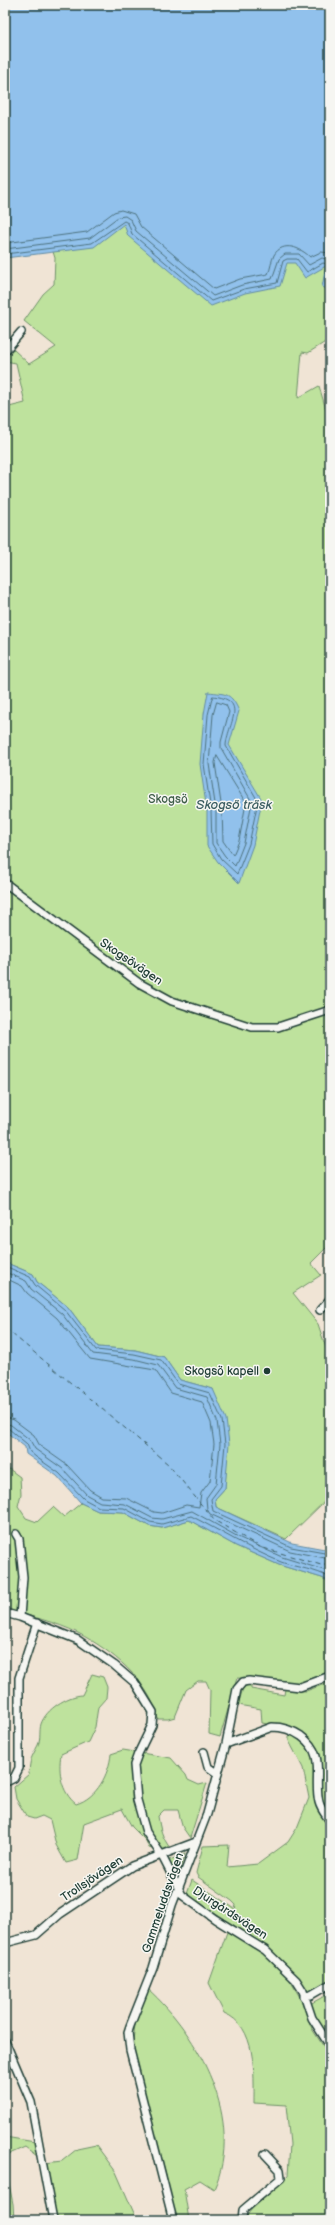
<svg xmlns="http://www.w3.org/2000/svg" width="335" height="2225" viewBox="0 0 335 2225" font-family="'Balsamiq Sans',sans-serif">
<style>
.green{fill:#bee29d;stroke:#6e9068}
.water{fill:#91c1ec;stroke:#638ca2}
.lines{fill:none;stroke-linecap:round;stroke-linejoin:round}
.shore{stroke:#4d727e;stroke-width:1}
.ferry{stroke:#3c5e62;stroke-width:1;stroke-dasharray:5 4;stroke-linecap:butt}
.minor-casing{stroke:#1f3d34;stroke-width:10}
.minor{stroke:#f6f6f2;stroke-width:7}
.poi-dot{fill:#1f3d34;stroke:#f6f6f2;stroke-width:1.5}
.labels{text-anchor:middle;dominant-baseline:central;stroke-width:3;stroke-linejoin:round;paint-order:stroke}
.park-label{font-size:12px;fill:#3f5e49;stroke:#f6f6f2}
.street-label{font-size:12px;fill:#1f3d34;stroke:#f6f6f2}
.poi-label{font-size:12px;fill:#1f3d34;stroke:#f6f6f2;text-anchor:end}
.water-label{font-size:13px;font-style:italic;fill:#3c5e62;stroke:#f6f6f2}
</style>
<rect width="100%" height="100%" fill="#f0e4d5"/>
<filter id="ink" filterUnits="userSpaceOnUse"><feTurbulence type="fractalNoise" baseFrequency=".025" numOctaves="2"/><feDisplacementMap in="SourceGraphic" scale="8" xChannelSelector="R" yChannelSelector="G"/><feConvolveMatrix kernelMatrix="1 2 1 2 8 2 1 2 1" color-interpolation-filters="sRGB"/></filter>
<g filter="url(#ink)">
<path class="green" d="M7 107 330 234V339L308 353 302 352 298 398 319 386 330 423V1244L311 1263 321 1275 293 1293 318 1324 330 1360V1496L286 1539 216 1507 215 1499 225 1488 226 1471 213 1389 180 1380 164 1357 135 1350 98 1347 68 1307 37 1282 33 1274 9 1264 5 1260V408L25 403 16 363 5 361V358L13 349 29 364 56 347 24 321 43 294 54 284 55 258Z
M5 1466 20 1477 21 1494 18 1506 26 1518 37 1522 53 1507 64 1517 81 1503 98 1511 123 1512 149 1526 162 1528 189 1520 236 1546 279 1565 322 1578 330 1582V1673L304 1683 281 1682 237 1678 220 1737 209 1734 210 1690 206 1681H198L186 1690 175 1717 168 1719H158C150 1681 111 1650 78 1633 56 1622 29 1616 5 1609Z
M92 1674 103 1677 107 1687 106 1698 98 1707 95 1727 88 1742 61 1754C58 1772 61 1792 76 1804 97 1798 109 1774 111 1754L123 1750 171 1758 186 1775 188 1780 199 1785 207 1783 190 1838 183 1828 178 1810H164L158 1816C160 1829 162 1837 170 1848L161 1852 149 1848 146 1841 132 1827 122 1809 84 1823 78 1860 66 1863 56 1845 50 1820 42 1816 34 1819 27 1817 16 1799 14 1787 29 1774C30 1758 31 1759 38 1745 41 1739 39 1731 41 1724 46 1709 67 1696 82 1695Z
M330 1682V1981L314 1992 305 1994C288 1949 224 1923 187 1894L192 1880 235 1909 236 1905 232 1901 198 1877 196 1873 203 1846 229 1845 227 1867 258 1864 288 1842 297 1828 309 1798 303 1768 289 1741V1728L262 1723 261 1709 238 1705 243 1688 251 1683V1689L284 1695 285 1689 306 1691Z
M185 1854 176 1880 167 1861Z
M227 1932 259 1948 287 1975 301 1999 312 2029 330 2056V2220H246V2217L251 2210 288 2176 290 2144 286 2105 254 2103C254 2074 257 2026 224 2013L209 1983Z
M148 1989C200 2036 245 2121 214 2189L200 2180 184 2189 189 2220H175L166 2175 132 2048 135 2025Z
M330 1993V2043L314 2017 310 2004Z
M5 2137 35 2142 37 2156 25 2147 5 2156Z
M96 2145 116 2172 137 2220H77L56 2217 45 2163 62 2161 77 2149Z
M5 2163 13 2204 14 2220H5Z"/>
<path class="water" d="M5 5H330V290L322 287 326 266 305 278 295 263H287L280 286 245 293 211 306 128 236 124 224 94 247 5 258Z
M208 692C227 694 231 693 239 711L229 745 262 800 253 845 239 883 218 862 207 846V811L200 764 204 714Z
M5 1260 9 1264 33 1274 37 1282 68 1307 98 1347 135 1350 164 1357 180 1380 213 1389 226 1419 229 1444 225 1488 215 1499 216 1507 292 1543 330 1550V1582L322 1578 279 1565 236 1546 189 1520 162 1528 149 1526 123 1512 98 1511 81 1503 57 1476 26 1454 25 1447 5 1431Z"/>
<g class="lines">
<path class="shore" d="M5 243 87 232 114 212 121 210 134 214 141 227 214 289 240 279 268 274C271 268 271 261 274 255 283 240 301 248 310 257L321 252 330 253
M5 249 90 238 118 217 125 216 131 220 136 231 213 296 242 285 272 279 279 259 285 254H299L309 265 322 258 330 260
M5 254 92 243 124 221 128 223 132 234 211 301 244 289 277 283 283 261 287 259H297L307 272 323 263 327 264 329 268 327 283 330 285
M213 696C250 700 227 724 226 746L258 801 249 844 237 874 221 859 212 844 211 811 204 764 208 715Z
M217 702 226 705 229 712 221 742V748L252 802 244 843 235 866 225 856 216 843V810L209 764 213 715Z
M217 756 246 803 239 841 233 855 223 841 222 810 215 763Z
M5 1266 30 1277 35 1285 65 1310 96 1350 134 1354 161 1360 178 1384 210 1393 222 1420 225 1444 221 1486 211 1499 213 1511 291 1547 330 1554
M5 1272 26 1281 31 1289 62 1314 93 1354 134 1359 158 1365 175 1388 207 1397 217 1421 220 1444 216 1484 206 1498 207 1509 210 1514 290 1551 330 1559
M5 1278 22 1286 27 1293 57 1318 90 1359 155 1370 171 1393 202 1402 211 1423 214 1444 210 1481 201 1493 199 1507 186 1505 162 1513 154 1512 126 1498 102 1497 90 1490 67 1465 40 1446 34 1435 14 1420 5 1417
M5 1423 11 1425 30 1440 35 1449 63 1469 87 1495 100 1502 125 1504 152 1518 162 1519 192 1511 240 1538 282 1557 330 1572
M5 1428 9 1429 27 1444 30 1452 36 1457 59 1473 84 1499 99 1507 124 1508 150 1522 162 1524 191 1516C221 1531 249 1549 281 1562 297 1568 316 1569 330 1578"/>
<path class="ferry" d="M5 1328 168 1464 214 1520 260 1547 321 1565H330"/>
<g class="minor-casing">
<path id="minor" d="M5 351 21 332
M5 883 139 983 172 1001 252 1027H278L330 1010
M320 1310 330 1299
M16 1534 19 1539 23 1577 20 1617
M5 1613 20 1617 78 1640 114 1665 135 1683 153 1712 152 1725 138 1754 134 1765 137 1800 146 1832 162 1856 182 1895 215 1919 265 1950 296 1980 303 1991 312 2018 330 2046
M226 1744 272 1727C282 1727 292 1730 301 1736 327 1755 313 1777 319 1802 321 1810 326 1815 330 1821
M204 1752 208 1767 218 1774
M8 1781 14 1778 19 1768V1678L37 1623
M5 1943 36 1935 60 1914 132 1866 196 1842
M304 1996 311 1995 330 1984
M5 2041 31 2102 53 2220
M173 2220 130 2050 128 2032 130 2026 153 1968 172 1905 207 1814 226 1744 237 1689 243 1682 249 1681 300 1687 330 1676
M242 2220 243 2210 281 2178 280 2170 265 2154"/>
</g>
<use href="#minor" class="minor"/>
</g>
</g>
<circle class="poi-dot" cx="267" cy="1371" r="4"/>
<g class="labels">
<g class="park-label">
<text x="168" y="799">Skogsö</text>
</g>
<g class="street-label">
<text transform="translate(131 962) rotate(34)">Skogsövägen</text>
<text transform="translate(92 1879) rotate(-34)">Trollsjövägen</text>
<text transform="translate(163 1903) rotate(-71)">Gammeluddsvägen</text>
<text transform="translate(230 1913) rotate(33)">Djurgårdsvägen</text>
</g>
<g class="poi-label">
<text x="259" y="1371">Skogsö kapell</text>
</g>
<g class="water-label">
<text x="234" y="805">Skogsö träsk</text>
</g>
</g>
<rect width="335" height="2225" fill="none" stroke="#f6f6f2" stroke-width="20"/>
<rect x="10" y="10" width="315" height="2205" fill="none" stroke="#1f3d34" stroke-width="1.5" filter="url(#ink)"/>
</svg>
